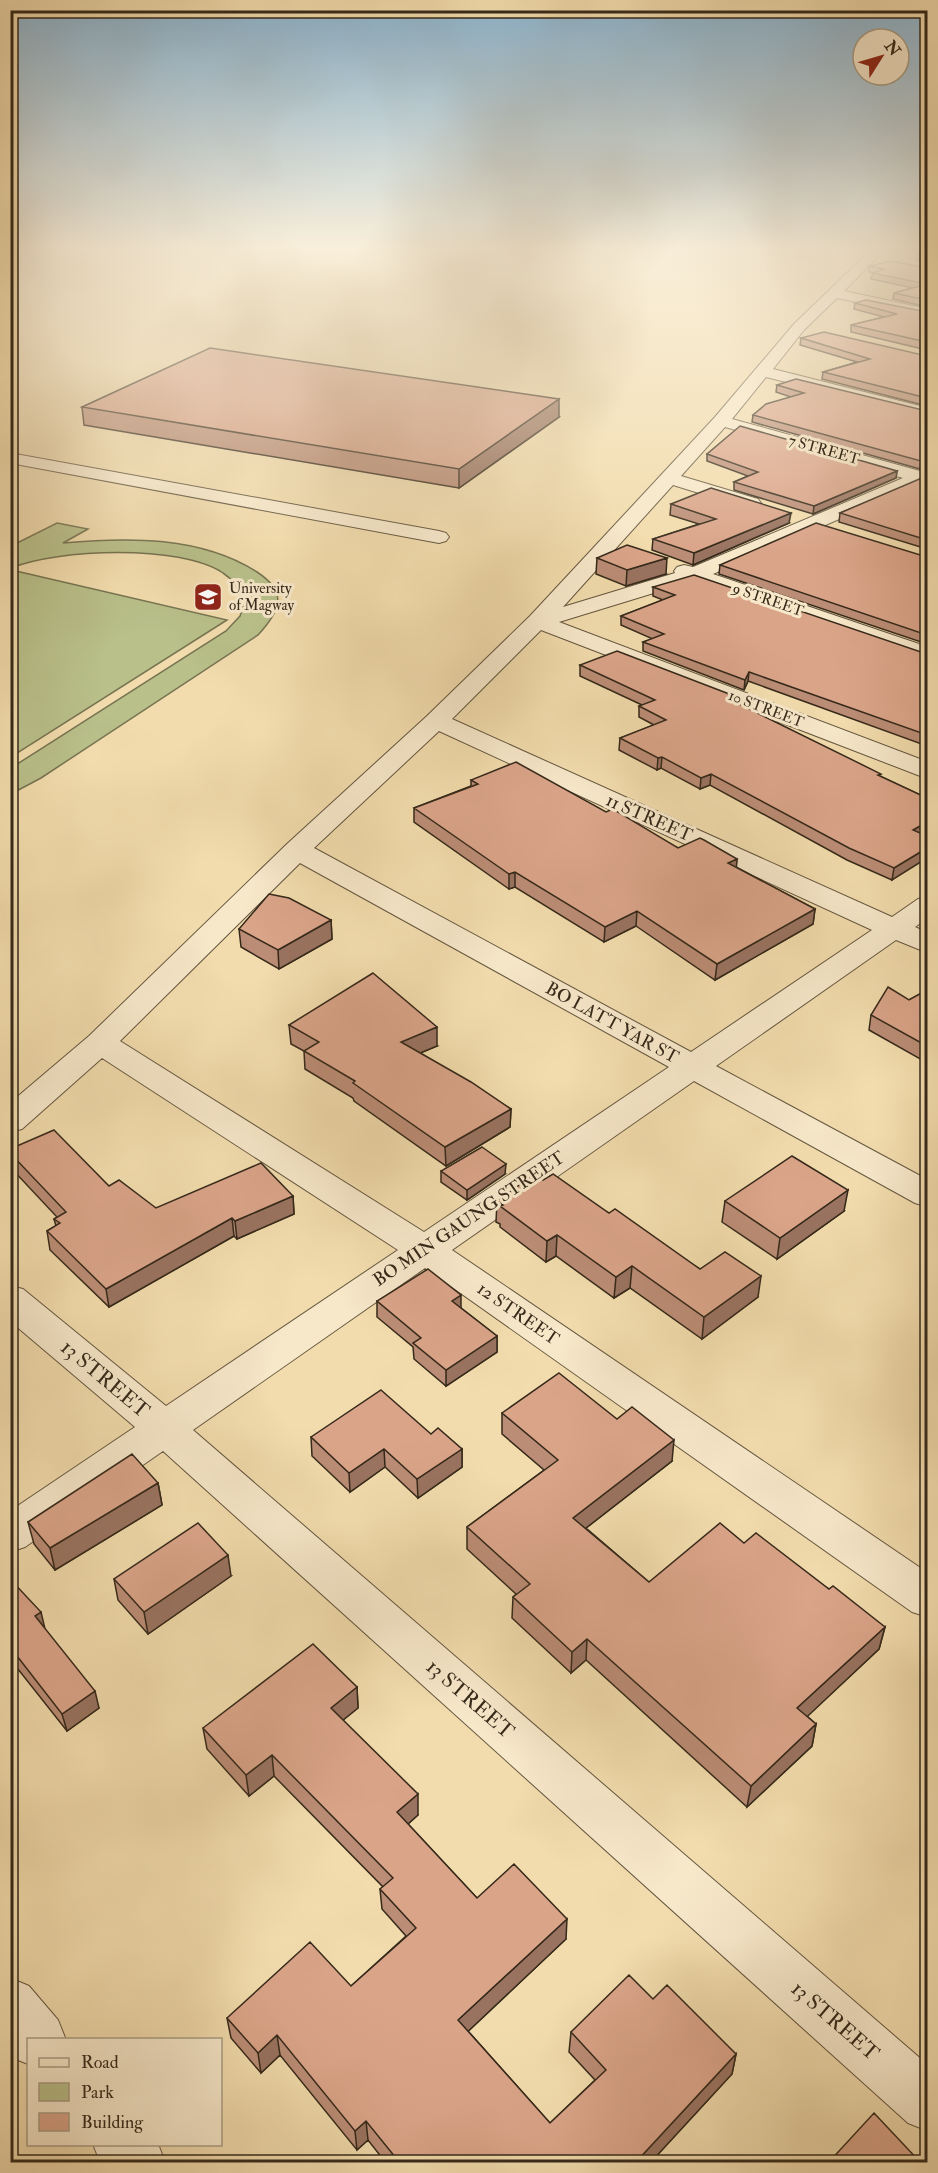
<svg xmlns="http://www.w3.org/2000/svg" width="938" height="2173" viewBox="0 0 938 2173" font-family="'IM FELL Double Pica',serif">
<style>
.green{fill:#b9c08a;stroke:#777452;stroke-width:1.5}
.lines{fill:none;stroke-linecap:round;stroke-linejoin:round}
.minor-casing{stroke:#64563f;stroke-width:2}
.minor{fill:#f7e8ca;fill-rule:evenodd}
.wall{fill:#bb8d76;stroke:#35291a;stroke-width:1.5}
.shaded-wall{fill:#997360;stroke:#35291a;stroke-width:1.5}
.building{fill:#daa489;stroke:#35291a;stroke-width:1.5}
.labels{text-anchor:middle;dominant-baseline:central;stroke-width:6;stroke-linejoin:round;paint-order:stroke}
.far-street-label{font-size:15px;fill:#35291a;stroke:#f7e8ca}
.far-poi-label{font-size:15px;fill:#35291a;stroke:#f7e8ca;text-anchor:start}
.street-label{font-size:18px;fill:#35291a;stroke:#f7e8ca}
.near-street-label{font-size:21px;fill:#35291a;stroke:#f7e8ca}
</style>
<rect width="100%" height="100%" fill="#f2dcad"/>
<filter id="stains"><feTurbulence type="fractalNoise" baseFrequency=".00333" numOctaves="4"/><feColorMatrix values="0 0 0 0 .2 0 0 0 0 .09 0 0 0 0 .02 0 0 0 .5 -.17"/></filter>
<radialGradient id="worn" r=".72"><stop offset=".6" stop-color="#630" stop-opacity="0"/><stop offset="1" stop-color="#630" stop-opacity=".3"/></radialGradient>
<path class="green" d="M57 523 88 529 63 543C128 537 201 536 257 572 289 593 280 611 258 635L41 778 11 794V768L226 631 240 616 245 601C240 590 234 580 223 573 180 544 57 549 11 568V546Z
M16 571 227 620 11 757 10 574Z"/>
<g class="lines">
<g class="minor-casing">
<path id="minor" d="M20 248H36L10 261V252Z
M873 248H886L844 291 928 309V317L837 298 804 330 773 369 928 408V418L766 377 732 419 920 471 928 469V484L922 483 713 574 928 647V662L693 581 559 622 928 762V779L541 630 452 719 892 917 918 899 928 897V918L915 927 928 933V953L896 940 716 1066 928 1180V1207L915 1203 694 1081 452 1250 928 1573V1617L912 1612 425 1268 193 1430 928 2065V2131L908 2123 163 1451 25 1547 10 1552V1511L135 1427 10 1321V1286L23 1289 166 1406 398 1250 102 1058 22 1129 10 1132V1103L89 1036 287 844 427 716 530 616 715 417 794 324ZM725 427 903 478 693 567 684 565 677 567 674 571 675 573 563 607 673 485 744 507H758L761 503 758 499 681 476ZM439 731 872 930 691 1052 314 848ZM300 863 669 1067 424 1232 120 1041Z
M10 453 439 531 446 533 449 537 446 541 439 543 10 463Z
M10 1978 29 1986 58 2020 66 2040H28V2064L18 2060 10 2050Z
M93 2144H158L165 2162H100Z"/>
</g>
<use href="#minor" class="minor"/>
</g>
<path class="wall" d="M927 252V263L917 261 918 254Z
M869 266 927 268V307L893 299 894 293 913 288 871 279 873 273 869 272Z
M855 303 927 312V350L851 332V325L884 317 854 309Z
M801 338 927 356V406L822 379 823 372 857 362 800 345Z
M777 385 927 411V468L920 469 752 422 753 415 791 397 776 392Z
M82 407 559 417 459 488 84 425Z
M707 454 897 471 896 478 813 514 734 490V482L748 476 707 461Z
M927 477V549L839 522 840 513Z
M671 504 789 523 693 565 652 550 653 539 699 524 670 515Z
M927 557V644L719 574 720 565Z
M597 558 666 574 626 586 596 574Z
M653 587 927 654V746L748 681 744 690 643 651V642L653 639 621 625V616L663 600 653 596Z
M580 665 737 697V702L881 777 927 798V832L924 834 892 880 847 860 710 785 700 789 661 768 657 770 619 750 620 738 654 725 639 717V706L642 705 580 676Z
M471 780 606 812 678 848 737 859 736 867 815 909 813 924 715 980 636 926 604 942 515 887 509 889 414 822V808L471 786Z
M331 920 332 939 279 969 241 947 239 929Z
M927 990V1057L922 1060 869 1030 871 1015 909 1000Z
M289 1025 437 1046 420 1053 511 1109 510 1127 446 1166 354 1101 353 1098 305 1069 304 1051 291 1044Z
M10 1149 109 1186 156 1208 293 1196 294 1214 237 1239 234 1236 109 1307 50 1250 47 1231 56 1226 54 1219 57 1217 11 1168Z
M441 1171 505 1174 467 1200 441 1182Z
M543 1180 609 1213 700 1269 758 1297 702 1339 630 1288 614 1298 556 1256 546 1262 500 1227V1224L496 1222 497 1201Z
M725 1201 844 1211 777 1259 722 1222Z
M377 1301 461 1308 497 1336V1352L446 1386 414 1359 413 1347 377 1317Z
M502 1413 672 1461 586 1528 649 1582 744 1543 829 1589 885 1627 879 1649 807 1716 816 1724 812 1746 747 1807 586 1660 571 1673 512 1618 513 1597 516 1594 467 1549V1527L544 1470 502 1434Z
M431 1434 462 1449V1467L418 1498 385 1467 350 1492 312 1456 311 1437Z
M158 1483 162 1505 55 1570 34 1544 28 1522Z
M231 1576 148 1634 118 1600 114 1579Z
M10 1579 99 1708 67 1731 10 1659Z
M357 1687 358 1708 343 1720 418 1815 408 1824 477 1898 566 1939 468 2031 550 2123 595 2080 569 2052 571 2032 653 1999 736 2054 732 2074 650 2163H386L368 2140 357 2150 280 2055 261 2073 231 2038 227 2018 351 1986 406 1936 382 1909 380 1889 383 1887 274 1776 249 1796 207 1749 203 1728Z"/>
<path class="shaded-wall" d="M559 399V417L459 488V469Z
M927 460V468L920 469 921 461Z
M897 471 896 478 813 514 814 506Z
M791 513 789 523 693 565 694 553Z
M667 558 666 574 626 586 627 570Z
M749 672 748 681 744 690 745 680Z
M662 757 661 768 657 770 658 758Z
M711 774 710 785 700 789 701 778Z
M927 822V832L911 841 913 830Z
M927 848V858L892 880 894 868Z
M737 859 736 873 728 863Z
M515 872V887L509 889V874Z
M815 909 813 924 715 980 717 964Z
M637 911 636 926 604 942 605 927Z
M331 920 332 939 279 969 278 950Z
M437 1027V1046L401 1061V1042Z
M927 1043V1057L922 1060 925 1045Z
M511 1109 510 1127 446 1166 445 1147Z
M506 1164 505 1174 467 1200V1190Z
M848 1190 844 1211 777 1259 780 1238Z
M293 1196 294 1214 237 1239 235 1221Z
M232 1218 234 1236 109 1307 106 1289Z
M557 1235 556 1256 546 1262 547 1241Z
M632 1266 630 1288 614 1298 616 1277Z
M761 1276 758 1297 702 1339 704 1317Z
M461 1295V1311L452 1301Z
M497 1336V1352L446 1386V1370Z
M674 1440 672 1461 572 1539 573 1518Z
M384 1449 385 1467 350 1492 349 1473Z
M462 1449V1467L418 1498 417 1479Z
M158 1483 162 1505 55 1570 50 1548Z
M228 1555 231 1576 148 1634 144 1612Z
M41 1612 45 1629 35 1616Z
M885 1627 879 1649 793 1730 797 1708Z
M587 1639 586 1660 571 1673 572 1652Z
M357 1687 358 1708 332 1729 331 1708Z
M95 1691 99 1708 67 1731 62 1714Z
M816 1724 812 1746 747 1807 751 1786Z
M272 1755 274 1776 249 1796 246 1775Z
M418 1794V1815L398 1833 397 1812Z
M567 1919 566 1939 459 2040 458 2020Z
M277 2035 280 2055 261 2073 258 2053Z
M736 2054 732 2074 650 2163H635Z
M366 2121 368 2140 357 2150 355 2131Z"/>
<path class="building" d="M927 252V257L918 254Z
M891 261 927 268V300L894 293 927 284 872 273 885 269 869 266Z
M866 300 927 312V342L851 325 897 314 855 303Z
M824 332 927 356V398L823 372 870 359 801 338Z
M210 348 559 399 459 469 82 407Z
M796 379 927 411V460L921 461 753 415 766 404 804 393 777 385Z
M740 426 897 471 814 506 734 482 758 472 707 454Z
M924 477H927V540L840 513Z
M711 488 791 513 694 553 653 539 716 519 671 504Z
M816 523 927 557V635L720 565Z
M627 545 667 558 627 570 597 558Z
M694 575 927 654V735L749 672 745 680 643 642 664 634 621 616 675 595 653 587Z
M617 651 737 697 735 702 881 774 878 775 927 798V822L913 830 927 836V848L894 868 849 848 711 774 701 778 662 757 658 758 620 738 666 720 639 706 655 700 580 665Z
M516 762 606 812 613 809 678 848 700 838 704 840 737 859 728 863 815 909 717 964 637 911 605 927 515 872 509 874 414 808 478 784 471 780Z
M269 894 289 898 331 920 278 950 239 929Z
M373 973 437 1027 401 1042 471 1082 511 1109 445 1147 353 1083 355 1081 304 1051 319 1042 289 1025Z
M888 987 909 1000 927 990V1043L925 1045 871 1015Z
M54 1130 109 1186 119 1180 156 1208 261 1163 293 1196 235 1221 232 1218 106 1289 47 1231 60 1223 54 1219 66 1212 10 1153V1149Z
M482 1147 506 1164 467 1190 441 1171Z
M792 1156 848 1190 780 1238 725 1201Z
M535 1174 543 1180 553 1174 609 1213 615 1209 700 1269 725 1252 761 1276 704 1317 632 1266 616 1277 557 1235 547 1241 500 1206 503 1205 497 1201Z
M428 1269 461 1295 452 1301 497 1336 446 1370 413 1343 421 1338 377 1301Z
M559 1373 617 1419 632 1407 674 1440 573 1518 649 1582 720 1523 744 1543 756 1533 829 1589 833 1586 885 1627 797 1708 816 1724 751 1786 587 1639 572 1652 513 1597 530 1584 467 1527 558 1460 502 1413Z
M381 1390 431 1434 438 1428 462 1449 417 1479 384 1449 349 1473 311 1437Z
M132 1454 158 1483 50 1548 28 1522Z
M198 1523 228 1555 144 1612 114 1579Z
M10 1579 41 1612 35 1616 95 1691 62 1714 10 1647Z
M313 1644 357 1687 331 1708 418 1794 397 1812 477 1898 514 1864 567 1919 458 2020 550 2123 606 2070 571 2032 629 1975 653 1999 667 1985 736 2054 635 2163H400L366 2121 355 2131 277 2035 258 2053 227 2018 310 1942 351 1986 416 1928 380 1889 393 1878 272 1755 246 1775 203 1728Z
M874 2113 921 2163H828Z"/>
<linearGradient id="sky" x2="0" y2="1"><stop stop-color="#8bb6d3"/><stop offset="0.45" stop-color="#f9efda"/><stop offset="1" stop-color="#f9efda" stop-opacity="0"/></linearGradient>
<rect width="938" height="552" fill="url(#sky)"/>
<defs>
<g id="university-square" transform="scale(1.5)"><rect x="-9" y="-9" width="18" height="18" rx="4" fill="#8f2418" stroke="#f7e8ca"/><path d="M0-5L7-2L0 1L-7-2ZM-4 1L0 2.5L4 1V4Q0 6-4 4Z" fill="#fff"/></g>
</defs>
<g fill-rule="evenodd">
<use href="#university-square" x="208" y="597"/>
</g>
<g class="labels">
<g class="far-street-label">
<text transform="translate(824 450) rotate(16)">7 STREET</text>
<text transform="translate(768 600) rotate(19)">9 STREET</text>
<text transform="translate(766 709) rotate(21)">10 STREET</text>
</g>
<g class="far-poi-label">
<text x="229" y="588">University<tspan x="229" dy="17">of Magway</tspan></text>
</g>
<g class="street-label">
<text transform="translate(649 818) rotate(24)">11 STREET</text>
<text transform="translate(612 1023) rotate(29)">BO LATT YAR ST</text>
<text transform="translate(469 1219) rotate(-34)">BO MIN GAUNG STREET</text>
<text transform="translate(518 1314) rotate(35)">12 STREET</text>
</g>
<g class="near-street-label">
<text transform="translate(105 1379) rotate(40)">13 STREET</text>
<text transform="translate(470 1699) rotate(41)">13 STREET</text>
<text transform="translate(835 2021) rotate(41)">13 STREET</text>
</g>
</g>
<rect width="938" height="2173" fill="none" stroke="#f2dcad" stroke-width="36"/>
<rect x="12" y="12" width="914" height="2149" fill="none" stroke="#35291a" stroke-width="3"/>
<rect x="18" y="18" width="902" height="2137" fill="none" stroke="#35291a" stroke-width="1.5"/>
<rect x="27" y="2038" width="195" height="108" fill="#f7e8ca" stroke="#a99c84" stroke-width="1.5"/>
<rect x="39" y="2058" width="30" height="9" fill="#f7e8ca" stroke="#a99c84" stroke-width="1.5"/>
<text x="81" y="2068" font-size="18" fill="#35291a">Road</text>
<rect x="39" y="2083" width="30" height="18" fill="#b9c08a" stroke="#a99c84" stroke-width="1.5"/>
<text x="81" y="2098" font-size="18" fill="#35291a">Park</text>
<rect x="39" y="2113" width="30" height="18" fill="#daa489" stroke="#a99c84" stroke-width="1.5"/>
<text x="81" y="2128" font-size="18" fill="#35291a">Building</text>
<g transform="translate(881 57) rotate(53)"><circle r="28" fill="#f7e8ca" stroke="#a99c84" stroke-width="1.5"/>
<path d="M0-4.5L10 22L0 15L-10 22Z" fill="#8f2418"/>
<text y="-9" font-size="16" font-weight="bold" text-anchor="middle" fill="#35291a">N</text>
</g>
<rect width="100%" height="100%" filter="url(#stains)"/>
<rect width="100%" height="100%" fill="url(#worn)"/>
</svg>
